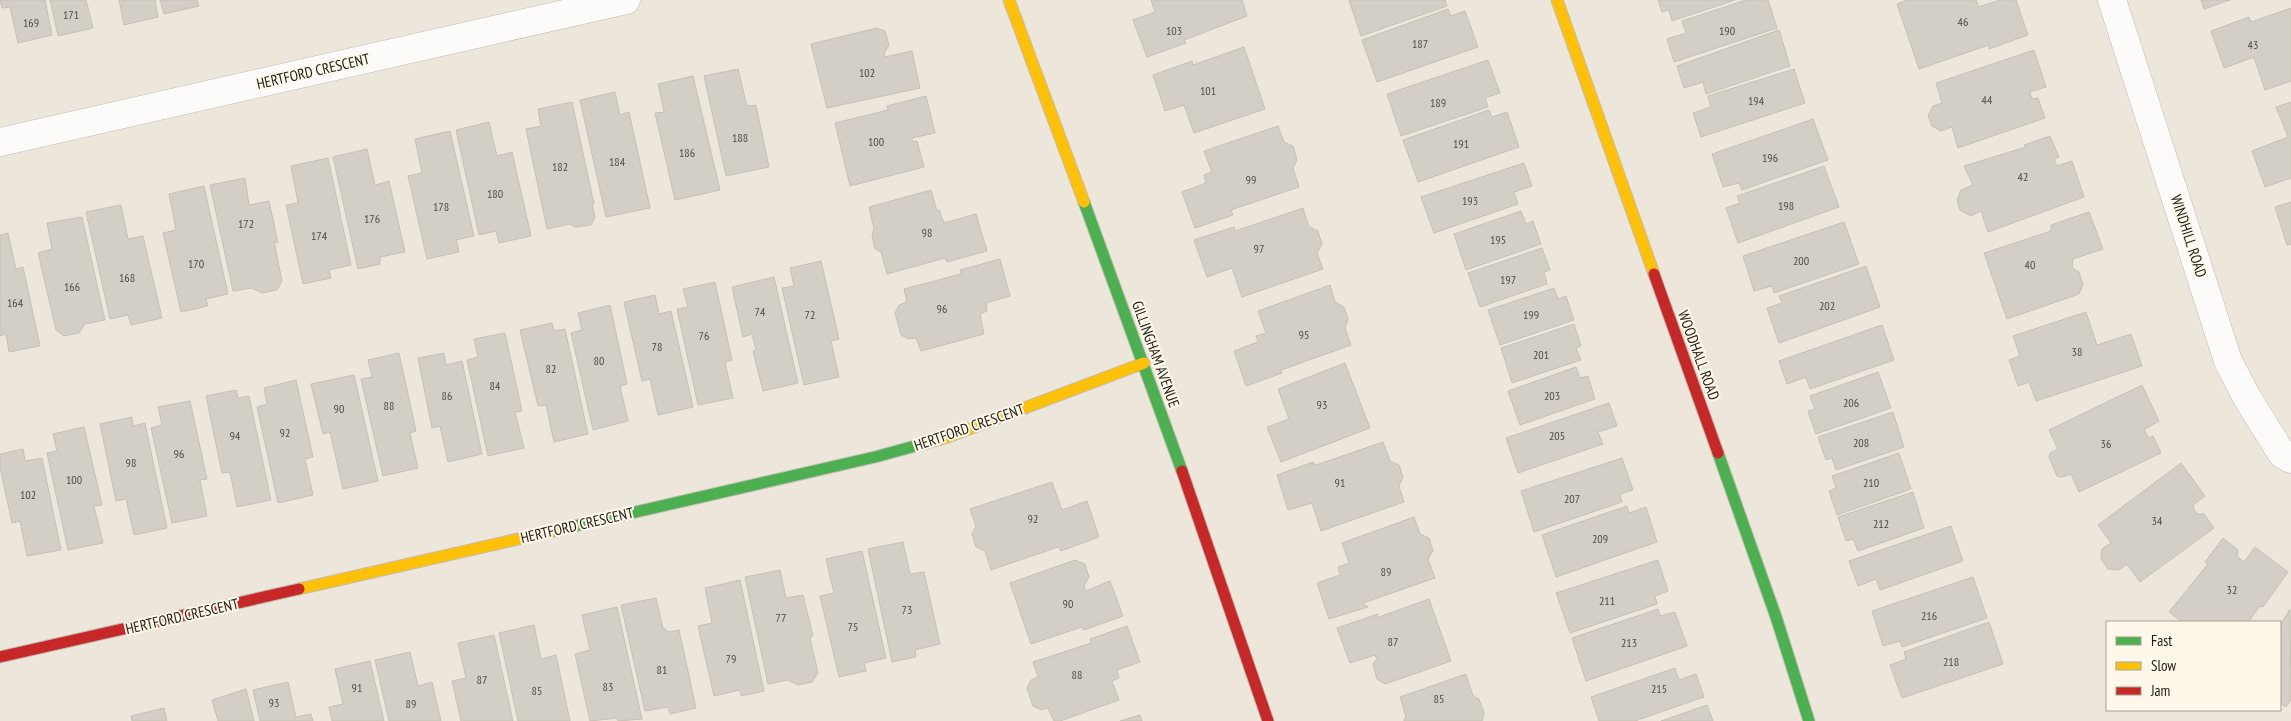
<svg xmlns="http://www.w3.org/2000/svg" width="2291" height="721" viewBox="0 0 2291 721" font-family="'PT Sans Narrow',sans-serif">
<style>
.building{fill:#d4cfc6;stroke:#c5c0b7}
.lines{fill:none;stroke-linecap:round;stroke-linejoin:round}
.street-casing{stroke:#c1bcb3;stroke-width:29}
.fast-casing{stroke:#c1bcb3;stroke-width:13}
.slow-casing{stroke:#c1bcb3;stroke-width:13}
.jam-casing{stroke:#c1bcb3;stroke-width:13}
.street{stroke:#fcfbfa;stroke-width:28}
.fast{stroke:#4caf50;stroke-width:11}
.slow{stroke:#ffc107;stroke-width:11}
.jam{stroke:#c62828;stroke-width:11}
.labels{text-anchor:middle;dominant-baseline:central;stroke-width:4;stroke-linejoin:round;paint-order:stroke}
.number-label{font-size:12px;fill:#4f4a42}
.street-label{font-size:15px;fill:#201c14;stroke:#fef8ea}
</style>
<rect width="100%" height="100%" fill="#ede7db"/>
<path class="building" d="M0 0H45L52 35 18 43 10 7 2 8Z
M50 0H86L93 28 58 36Z
M119 0H155L158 17 124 25Z
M160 0H197L199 6 164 14Z
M1151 0H1242L1247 16 1184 40 1186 43 1147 57 1133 20 1155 12Z
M1349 0H1445L1447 6 1361 36Z
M1658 0H1735L1672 21 1669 10 1662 12Z
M1746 0H1768L1777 28 1674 62 1667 39 1686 33 1682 21Z
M1907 0H1976L1979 7 2000 0H2016L2028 35 1989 49V45L1919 69 1897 4Z
M2201 0H2230L2204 9Z
M2291 8V81L2265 90 2254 57 2224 68 2211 31 2249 17 2251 22Z
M1448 9 1451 16 1465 11 1478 47 1377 82 1362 40Z
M877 28 885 31 889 45 884 54 885 57 912 51 920 88 827 108 811 44Z
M1779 30 1790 66 1706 94 1703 82 1684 88 1677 66Z
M1244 47 1265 109 1194 133 1184 105 1165 111 1153 75 1192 61 1193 65Z
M2034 50 2046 87 2030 92 2032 99 2038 98 2045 118 1958 148 1952 127 1941 131 1932 126 1928 115 1933 106 1942 103 1936 83Z
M1488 60 1500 93 1485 98 1488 107 1401 136 1387 94Z
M738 69 747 106 756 105 769 167 726 176 704 76Z
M1794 69 1805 103 1701 137 1693 113 1711 107 1708 96Z
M693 76 720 190 675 200 655 113 664 112 658 84Z
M615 92 620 115 629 112 650 208 606 217 580 100Z
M926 96 935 133 912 138 913 142 917 141 924 167 850 186 835 123 888 110 887 106Z
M572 102 594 204H592L595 217 591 225 575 227 570 224 547 229 526 129 541 126 538 109Z
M2291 102V178L2265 187 2252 151 2288 137 2276 107Z
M1489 110 1492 117 1507 112 1519 147 1418 182 1403 140Z
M1813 119 1828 160 1742 190 1739 183 1723 187 1712 154Z
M489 122 497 156 512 152 531 236 499 243 496 231 479 235 456 130Z
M1278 126 1284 142 1293 146 1297 160 1293 168 1299 187 1231 210 1233 215 1195 228 1182 192 1206 183 1204 175 1212 172 1204 151Z
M450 131 474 236 456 240 459 252 427 259 408 176 422 173 415 139Z
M2050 136 2059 157 2054 159 2057 166 2072 161 2084 197 1988 232 1981 211 1971 216 1960 210 1957 200 1961 190 1973 185 1964 166 2026 147 2024 145Z
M367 149 375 185 389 181 405 252 380 257V264L358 269 333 157Z
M328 158 351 265 329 270 331 278 303 284 286 205 298 203 291 166Z
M1524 163 1532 186 1514 192 1518 204 1434 233 1421 197Z
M1824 166 1839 207 1738 243 1726 208 1740 203 1737 196Z
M245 178 249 205 269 201 278 243 274 241 282 281 277 290 262 293 252 288 233 291 210 185Z
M204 186 228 294 206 299 208 306 181 312 163 233 176 230 169 194Z
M931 190 937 211 939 210 944 223 976 214 987 251 947 262 945 258 887 274 881 252 875 249 872 235 874 229 869 207Z
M2291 202V244L2287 245 2275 207Z
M121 205 128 239 143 236 162 318 131 325 128 315 110 319 86 212Z
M1303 208 1309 227 1318 231 1322 244 1317 253 1323 269 1242 297 1232 268 1207 277 1194 240 1234 227 1235 231Z
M1521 211 1526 224 1533 221 1541 244 1466 270 1454 234Z
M2089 212 2103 249 2073 259 2072 268 2079 272 2083 285 2079 294 2007 319 1984 253 2051 231V225Z
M82 217 105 320 85 324 79 333 64 336 56 330 38 253 52 249 47 223Z
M1844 222 1859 264 1774 293 1772 286 1754 291 1743 256Z
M8 233 16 269 23 267 40 346 9 352 6 334 0 336V235Z
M1542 248 1550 270 1544 272 1547 284 1480 307 1468 273Z
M1000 259 1010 296 986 303 987 311 980 314 984 334 921 351 916 338 909 339 901 335 895 313 899 305 907 302 904 289 961 274 960 270Z
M821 261 839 339 831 341 839 377 804 385 782 288 794 286 790 268Z
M1866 266 1880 307 1779 343 1767 308 1782 303 1779 296Z
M774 277 798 383 763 391 753 351 756 350 752 334 743 337 732 287Z
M715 282 732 360 725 362 733 398 698 405 677 309 688 307 683 289Z
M1330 285 1335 302 1344 307 1348 319 1345 328 1351 345 1281 370 1282 373 1246 386 1234 351 1258 342 1256 336 1266 333 1258 311Z
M1554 288 1558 299 1566 296 1574 320 1500 345 1488 310Z
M655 295 659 314 671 311 693 407 658 415 650 379 642 381 624 302Z
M610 305 627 384 620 386 628 421 593 430 571 333 582 330 578 313Z
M2086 312 2097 345 2131 334 2142 366 2036 401 2029 382 2018 386 2009 360 2020 356 2013 336Z
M552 323 554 331 565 329 588 434 554 442 546 405 538 406 520 330Z
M1574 324 1581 346 1576 348 1581 360 1512 383 1501 348Z
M1882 325 1894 360 1810 389 1806 377 1787 384 1779 361Z
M505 333 522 411 515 412 524 448 488 456 467 360 478 357 474 339Z
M399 353 416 431 410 433 418 468 383 476 361 379 372 377 368 360Z
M444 353 446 365 462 361 482 454 448 462 440 426 432 428 418 358Z
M1345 363 1370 428 1281 462 1267 427 1289 419 1278 389Z
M1576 367 1580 378 1588 376 1595 399 1520 425 1508 391Z
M1878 372 1891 408 1816 434 1808 411 1815 409 1810 396Z
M354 375 378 481 343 489 330 432 323 434 311 384Z
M296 380 313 457 305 459 313 495 278 503 257 407 267 404 264 388Z
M2142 385 2159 421 2144 430 2149 438 2153 436 2161 453 2079 492 2071 474 2062 477 2057 476 2049 457 2050 453 2058 449 2049 430Z
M236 390 238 398 249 396 271 500 237 507 230 472 222 473 206 396Z
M190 401 207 479 200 480 207 516 172 523 151 428 162 425 158 407Z
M1609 403 1617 426 1598 432 1603 444 1518 473 1506 438Z
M1893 412 1904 447 1836 470 1832 458 1826 460 1818 437Z
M132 417 133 426 145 423 167 528 134 535 126 499 116 501 100 424Z
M84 427 102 505 94 506 103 543 68 550 47 453 57 451 53 434Z
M1383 442 1390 461 1399 465 1403 477 1399 486 1404 502 1321 531 1312 503 1288 510 1277 475 1313 462 1316 465Z
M23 449 25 461 42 458 61 550 27 556 20 521 12 523 0 467V454Z
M1899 453 1911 489 1837 515 1829 491 1836 488 1832 476Z
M1622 458 1633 490 1620 494 1622 502 1534 532 1521 491Z
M2181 463 2205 496 2193 505 2194 509 2197 514H2204L2214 528 2140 582 2127 564 2119 570 2108 569 2101 559 2102 549 2111 543 2098 525Z
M1052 482 1062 510 1087 501 1099 537 1061 551 1058 547 991 570 985 551 976 547 972 534 976 526 970 509Z
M1913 492 1924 528 1858 551 1853 539 1846 541 1838 517Z
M1627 506 1629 513 1646 507 1657 542 1556 577 1542 535Z
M1414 517 1420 534 1429 538 1433 551 1428 559 1435 578 1363 603 1368 607 1329 619 1317 583 1340 575 1338 567 1349 563 1342 543Z
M1951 526 1963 561 1880 590 1876 579 1858 586 1849 561Z
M2223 538 2238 550 2237 556 2244 562 2255 547 2288 572 2263 607 2260 606 2248 622H2182L2169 612 2208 564 2205 562Z
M903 542 910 574 924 572 940 644 915 650 916 657 892 662 868 549Z
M862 551 886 658 864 663 866 671 839 677 820 596 834 593 826 559Z
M1075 560 1085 564 1089 577 1084 586 1086 591 1110 581 1123 616 1084 630 1082 627 1031 644 1010 583Z
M1658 560 1668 591 1655 596 1657 604 1570 633 1556 593Z
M780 570 786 598 803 595 813 636 810 638 818 673 812 682 798 685 788 680 768 684 745 577Z
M1973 577 1987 618 1902 647 1900 641 1883 646 1872 611Z
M740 580 764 691 741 696 740 690 714 696 698 626 712 623 705 588Z
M656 598 663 628 669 632 679 630 696 708 670 714 668 707 645 711 621 605Z
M1429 599 1451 661 1385 684 1377 679 1373 664 1377 659 1375 655 1350 663 1337 628 1378 614 1376 618Z
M617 607 642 719 618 721 617 718 590 721 575 654 590 650 582 615Z
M1658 609 1660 616 1675 612 1687 646 1586 681 1572 638Z
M2290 609 2291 700 2286 707 2280 703V626Z
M1989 622 2003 664 1902 698 1890 665 1906 659 1904 652Z
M534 625 541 659 556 655 570 721H518L499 633Z
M1127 626 1140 662 1117 670 1119 678 1112 681 1119 700 1060 721H1054L1048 708 1041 710 1033 706 1027 688 1031 680 1038 677 1033 662 1091 643 1090 639Z
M494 635 513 721H461L452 681 466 678 458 643Z
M410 652 418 686 432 682 441 721H389L375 660Z
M370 661 384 721H332L329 707 343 704 335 669Z
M1675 668 1679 680 1696 674 1704 697 1635 721H1599L1591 697Z
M1466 674 1473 696 1479 699 1484 713 1482 721H1404V719L1406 717 1400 697Z
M288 682 296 717 311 714 313 721H260L253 690Z
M246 689 254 721H218L212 700Z
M1707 705 1713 721H1661Z
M164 708 167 721H132L131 716Z
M1140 715 1142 721H1120Z"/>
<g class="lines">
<g class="street-casing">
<path id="street" d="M2112 0 2228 361 2246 396 2282 454 2291 459
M0 142 626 0"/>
</g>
<g class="fast-casing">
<path id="fast" d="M1084 202 1182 471
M1718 453 1776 617 1809 721
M553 531 875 457 926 443"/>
</g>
<g class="slow-casing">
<path id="slow" d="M1009 0 1084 202
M1557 0 1654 274
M926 443 945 438 1144 363
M299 589 553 531"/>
</g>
<g class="jam-casing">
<path id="jam" d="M1654 274 1718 453
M1182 471 1268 721
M0 657 299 589"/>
</g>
<use href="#street" class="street"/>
<use href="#fast" class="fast"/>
<use href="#slow" class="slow"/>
<use href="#jam" class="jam"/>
</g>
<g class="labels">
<g class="number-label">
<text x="71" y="14">171</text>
<text x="1963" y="21">46</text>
<text x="31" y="22">169</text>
<text x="1174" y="30">103</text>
<text x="1727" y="30">190</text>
<text x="1420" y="43">187</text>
<text x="2253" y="44">43</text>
<text x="867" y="72">102</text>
<text x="1208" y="90">101</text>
<text x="1987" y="99">44</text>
<text x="1756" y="100">194</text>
<text x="1438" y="102">189</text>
<text x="740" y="137">188</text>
<text x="876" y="141">100</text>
<text x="1461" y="143">191</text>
<text x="687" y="152">186</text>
<text x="1770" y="157">196</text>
<text x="617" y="161">184</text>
<text x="560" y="166">182</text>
<text x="2023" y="176">42</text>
<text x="1251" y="179">99</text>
<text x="495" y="193">180</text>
<text x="1470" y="200">193</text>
<text x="1786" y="205">198</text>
<text x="441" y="206">178</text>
<text x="372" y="218">176</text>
<text x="246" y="223">172</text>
<text x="927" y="232">98</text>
<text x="319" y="235">174</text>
<text x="1498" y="239">195</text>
<text x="1259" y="248">97</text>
<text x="1801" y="260">200</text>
<text x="196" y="263">170</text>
<text x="2030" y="264">40</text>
<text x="127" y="277">168</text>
<text x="1508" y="279">197</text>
<text x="72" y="286">166</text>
<text x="15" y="302">164</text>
<text x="1827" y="305">202</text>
<text x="942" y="308">96</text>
<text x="760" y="311">74</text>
<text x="810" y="314">72</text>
<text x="1531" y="314">199</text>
<text x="1304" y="334">95</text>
<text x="704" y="335">76</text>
<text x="657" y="346">78</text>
<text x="2077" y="351">38</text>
<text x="1541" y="354">201</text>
<text x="599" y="360">80</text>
<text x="551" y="368">82</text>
<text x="495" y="385">84</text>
<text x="447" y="395">86</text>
<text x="1552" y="395">203</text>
<text x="1851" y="402">206</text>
<text x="1322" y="404">93</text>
<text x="389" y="405">88</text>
<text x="339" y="408">90</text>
<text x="285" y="432">92</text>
<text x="235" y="435">94</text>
<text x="1557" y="435">205</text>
<text x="1861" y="442">208</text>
<text x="2106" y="443">36</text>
<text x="179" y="453">96</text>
<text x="131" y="462">98</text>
<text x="74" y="479">100</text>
<text x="1340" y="482">91</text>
<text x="1871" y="482">210</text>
<text x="28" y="494">102</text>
<text x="1572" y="498">207</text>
<text x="1033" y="518">92</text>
<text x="2157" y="520">34</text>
<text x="1881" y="523">212</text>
<text x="1600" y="538">209</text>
<text x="1386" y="571">89</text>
<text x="2232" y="589">32</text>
<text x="1607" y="600">211</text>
<text x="1068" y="603">90</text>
<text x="907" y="609">73</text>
<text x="1929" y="615">216</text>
<text x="781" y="617">77</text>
<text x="853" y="626">75</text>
<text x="1393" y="641">87</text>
<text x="1629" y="642">213</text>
<text x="731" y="658">79</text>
<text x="1951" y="661">218</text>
<text x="662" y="669">81</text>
<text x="1077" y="674">88</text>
<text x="482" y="679">87</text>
<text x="608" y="686">83</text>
<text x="357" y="687">91</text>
<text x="1659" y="688">215</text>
<text x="537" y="690">85</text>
<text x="1439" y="698">85</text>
<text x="274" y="702">93</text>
<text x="411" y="703">89</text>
</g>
<g class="street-label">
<text transform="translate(313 71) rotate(-13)">HERTFORD CRESCENT</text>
<text transform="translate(2189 236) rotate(72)">WINDHILL ROAD</text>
<text transform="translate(1156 354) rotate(70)">GILLINGHAM AVENUE</text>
<text transform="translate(1699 355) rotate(70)">WOODHALL ROAD</text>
<text transform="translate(969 427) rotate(-19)">HERTFORD CRESCENT</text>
<text transform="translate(577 525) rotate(-13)">HERTFORD CRESCENT</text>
<text transform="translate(182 616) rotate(-13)">HERTFORD CRESCENT</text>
</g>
</g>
<rect x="2106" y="621" width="175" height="90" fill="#fef8ea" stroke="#a5a094"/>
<rect x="2116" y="637" width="25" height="8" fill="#4caf50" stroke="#a5a094"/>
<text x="2151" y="646" font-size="15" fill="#201c14">Fast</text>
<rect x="2116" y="662" width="25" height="8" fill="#ffc107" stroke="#a5a094"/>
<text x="2151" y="671" font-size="15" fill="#201c14">Slow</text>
<rect x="2116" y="687" width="25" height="8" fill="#c62828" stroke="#a5a094"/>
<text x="2151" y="696" font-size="15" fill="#201c14">Jam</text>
</svg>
